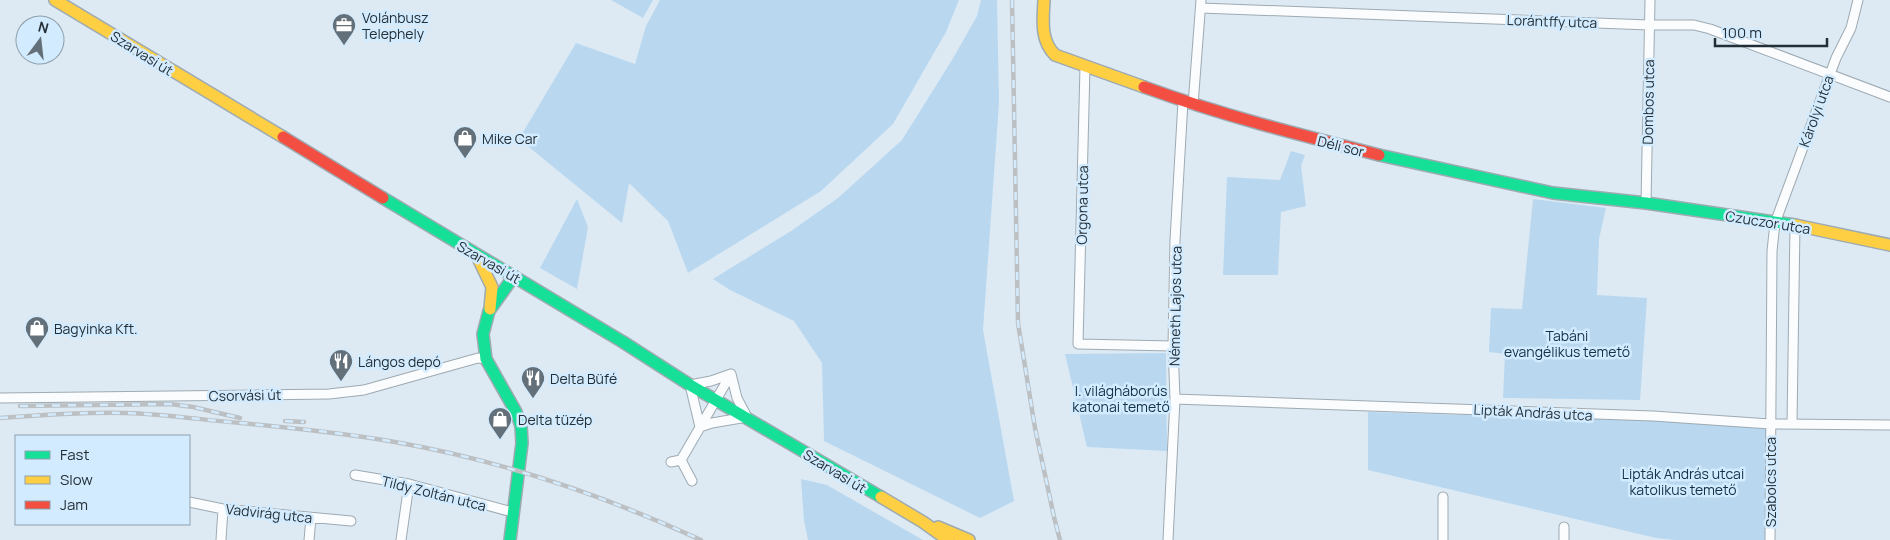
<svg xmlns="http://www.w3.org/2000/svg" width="1890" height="540" viewBox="0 0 1890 540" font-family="Manrope,sans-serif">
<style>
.green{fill:#b9d8f0}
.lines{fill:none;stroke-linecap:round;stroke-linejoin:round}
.street-casing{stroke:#9eaab2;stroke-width:11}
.fast-casing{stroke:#9eaab2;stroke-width:14}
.slow-casing{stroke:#9eaab2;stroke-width:14}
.jam-casing{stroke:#9eaab2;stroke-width:14}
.street{stroke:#fafcfd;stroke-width:9}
.fast{stroke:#16e098;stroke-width:11}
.slow{stroke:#ffcf43;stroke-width:11}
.jam{stroke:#f24e42;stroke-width:11}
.rail-casing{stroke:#bcc0c3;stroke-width:4.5}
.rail{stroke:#d3ebfe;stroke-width:2.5;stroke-dasharray:8;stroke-linecap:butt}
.labels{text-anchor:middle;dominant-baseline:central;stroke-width:5;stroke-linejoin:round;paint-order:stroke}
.poi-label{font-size:14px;fill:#232f37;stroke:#d3ebfe;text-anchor:start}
.street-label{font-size:14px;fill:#232f37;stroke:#d3ebfe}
.park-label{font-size:14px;fill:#113147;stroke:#d3ebfe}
</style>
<rect width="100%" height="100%" fill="#ddeaf4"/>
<path class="green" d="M611 0H653L643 18Z
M660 0H959L946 32 893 124 821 191 688 273 668 221 629 183 622 223 519 139 576 43 635 64 646 26Z
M981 0H997L999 103 983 330 1014 501 980 518 824 441 822 363 794 321 730 290 713 279 791 231 838 198 902 140 952 60 977 16Z
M1291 151 1305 155 1301 166 1306 206 1281 212 1278 275H1223L1227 177 1280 180Z
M577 199 588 227 577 289 540 268Z
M1533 199 1606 208 1599 239 1597 295 1647 298 1640 400 1503 398 1505 354 1489 352 1491 308 1522 309Z
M1166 353 1167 451 1087 447 1065 354Z
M1368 412 1770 424 1768 540H1675L1656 538 1368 470Z
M801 479 827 485 923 540H808L804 521Z"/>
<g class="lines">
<g class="street-casing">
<path id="street" d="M1201 8 1649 25H1694L1710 29 1890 97
M1085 67 1078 344 1173 346
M1193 105 1201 0
M1646 203 1650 0
M731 374 737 398 747 417 712 423 700 427 690 385 711 381Z
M0 398 329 394 364 390 478 358 486 359
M1175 399 1653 416 1770 424 1890 425
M1792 424 1795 225
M681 460 692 481
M671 462 681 460 731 374
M355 475 409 484 512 512
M1443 497V540
M189 502 223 509 351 521
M221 540 223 509
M309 540 311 518
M401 540 409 484
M1168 540 1175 399 1173 346 1175 240 1183 101
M1564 540V527
M1770 540 1772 251 1775 223 1836 58 1851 28 1858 0"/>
</g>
<g class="fast-casing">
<path id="fast" d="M1379 155 1553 193 1646 203 1795 225
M383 198 623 342 690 385 881 497
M510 540 522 443 521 426 516 412 486 359 483 334 489 311 514 276"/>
</g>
<g class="slow-casing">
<path id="slow" d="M55 0 283 137
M1044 0C1043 20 1040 40 1055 55L1144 87
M1795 225 1890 245
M477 256 492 287 490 309
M881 497 923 522 948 540
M938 527 969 540"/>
</g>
<g class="jam-casing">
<path id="jam" d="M1144 87C1221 115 1300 135 1379 155
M283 137 383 198"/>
</g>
<use href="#street" class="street"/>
<use href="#fast" class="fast"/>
<use href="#slow" class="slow"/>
<use href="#jam" class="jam"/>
<g class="rail-casing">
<path id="rail" d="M1012 0 1018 323 1035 428 1054 517 1060 540
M20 406 170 404 193 407 240 418
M0 418C41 415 83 412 125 413 164 414 203 420 241 423 293 428 344 433 395 442 499 460 605 496 701 540
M285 421 304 422"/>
</g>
<use href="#rail" class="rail"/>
</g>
<defs>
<g id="office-pin" transform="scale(1.25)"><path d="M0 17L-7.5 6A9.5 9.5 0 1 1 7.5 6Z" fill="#647079" stroke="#d3ebfe"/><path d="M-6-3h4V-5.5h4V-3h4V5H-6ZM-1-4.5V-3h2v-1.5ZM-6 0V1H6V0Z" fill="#fff"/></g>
<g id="shop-pin" transform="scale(1.25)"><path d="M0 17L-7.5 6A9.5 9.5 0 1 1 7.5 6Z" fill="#647079" stroke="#d3ebfe"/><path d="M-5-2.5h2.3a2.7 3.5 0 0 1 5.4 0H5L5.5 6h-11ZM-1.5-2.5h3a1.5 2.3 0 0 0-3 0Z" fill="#fff"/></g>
<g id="restaurant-pin" transform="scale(1.25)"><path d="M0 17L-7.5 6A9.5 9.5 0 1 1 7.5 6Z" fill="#647079" stroke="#d3ebfe"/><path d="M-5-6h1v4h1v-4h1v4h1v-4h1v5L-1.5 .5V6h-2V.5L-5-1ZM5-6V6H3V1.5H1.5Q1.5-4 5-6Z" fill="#fff"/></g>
</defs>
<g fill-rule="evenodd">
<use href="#office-pin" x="344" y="25"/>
<use href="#shop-pin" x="465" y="138"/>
<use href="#shop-pin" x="37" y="328"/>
<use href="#restaurant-pin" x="341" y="361"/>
<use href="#restaurant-pin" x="533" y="378"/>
<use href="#shop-pin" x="500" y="419"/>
</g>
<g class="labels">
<g class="poi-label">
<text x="362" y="17">Volánbusz<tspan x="362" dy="16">Telephely</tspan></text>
<text x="482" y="138">Mike Car</text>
<text x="54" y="328">Bagyinka Kft.</text>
<text x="358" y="361">Lángos depó</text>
<text x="550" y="378">Delta Büfé</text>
<text x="518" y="419">Delta tüzép</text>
</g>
<g class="street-label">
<text transform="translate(1552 21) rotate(2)">Lorántffy utca</text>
<text transform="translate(142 53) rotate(32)">Szarvasi út</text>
<text transform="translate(1648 102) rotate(-89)">Dombos utca</text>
<text transform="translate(1816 111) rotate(-70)">Károlyi utca</text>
<text transform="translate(1341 146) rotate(14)">Déli sor</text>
<text transform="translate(1082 205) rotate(-89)">Orgona utca</text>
<text transform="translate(1768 222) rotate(9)">Czuczor utca</text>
<text transform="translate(489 262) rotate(30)">Szarvasi út</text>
<text transform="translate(1175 306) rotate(-89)">Németh Lajos utca</text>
<text transform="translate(245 395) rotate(-1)">Csorvási út</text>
<text transform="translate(1533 412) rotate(3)">Lipták András utca</text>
<text transform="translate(835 471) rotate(31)">Szarvasi út</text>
<text transform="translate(1770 482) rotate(-90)">Szabolcs utca</text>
<text transform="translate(434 493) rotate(14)">Tildy Zoltán utca</text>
<text transform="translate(269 513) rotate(6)">Vadvirág utca</text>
</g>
<g class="park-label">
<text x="1567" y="335">Tabáni<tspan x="1567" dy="16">evangélikus temető</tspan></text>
<text x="1121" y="390">I. világháborús<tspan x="1121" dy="16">katonai temető</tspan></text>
<text x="1683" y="473">Lipták András utcai<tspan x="1683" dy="16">katolikus temető</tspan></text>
</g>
</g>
<rect x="15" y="435" width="175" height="90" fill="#d3ebfe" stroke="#8da0ae"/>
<rect x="25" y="451" width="25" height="8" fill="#16e098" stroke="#8da0ae"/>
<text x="60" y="460" font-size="15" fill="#232f37">Fast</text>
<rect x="25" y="476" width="25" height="8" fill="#ffcf43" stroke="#8da0ae"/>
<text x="60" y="485" font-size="15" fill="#232f37">Slow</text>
<rect x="25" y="501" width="25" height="8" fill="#f24e42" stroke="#8da0ae"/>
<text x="60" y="510" font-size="15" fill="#232f37">Jam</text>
<g transform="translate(40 40) rotate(15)"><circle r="24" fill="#d3ebfe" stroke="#8da0ae"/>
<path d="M0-4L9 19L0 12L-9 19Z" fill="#647079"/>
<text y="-8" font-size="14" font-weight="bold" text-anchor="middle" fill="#232f37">N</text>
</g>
<path d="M1715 38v8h112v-8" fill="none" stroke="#232f37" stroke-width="2.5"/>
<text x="1722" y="38" font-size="15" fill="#232f37" stroke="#d3ebfe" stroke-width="4" paint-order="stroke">100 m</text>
</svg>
